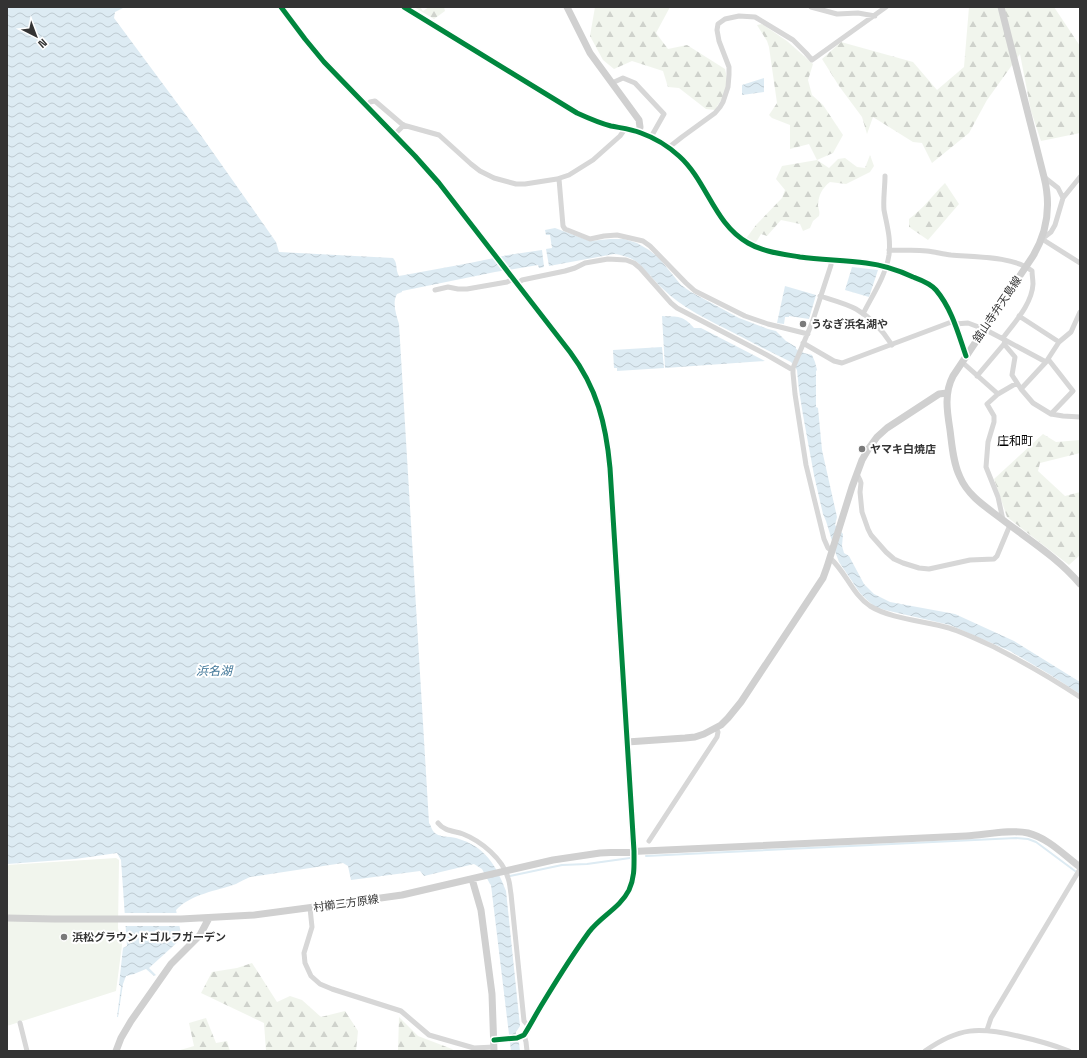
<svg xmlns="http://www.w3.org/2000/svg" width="1087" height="1058" viewBox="0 0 1087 1058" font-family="'Space Grotesk','Noto Sans JP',sans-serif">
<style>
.forest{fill:url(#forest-firs)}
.garden{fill:#f1f5ed}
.water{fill:url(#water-waves)}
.pier{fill:#fff}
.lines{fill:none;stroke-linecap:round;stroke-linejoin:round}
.stream{stroke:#ddebf3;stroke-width:2}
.street{stroke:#d7d7d7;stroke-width:5}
.secondary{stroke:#d0d0d0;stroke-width:7}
.cycleway-casing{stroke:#fff;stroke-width:8}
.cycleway{stroke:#00873e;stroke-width:5}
.poi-dot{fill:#7a7a7a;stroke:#fff;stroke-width:1.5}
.labels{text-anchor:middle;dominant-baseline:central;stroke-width:4;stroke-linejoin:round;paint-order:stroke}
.street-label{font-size:11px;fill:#333;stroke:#fff}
.poi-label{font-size:11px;font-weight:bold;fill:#333;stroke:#fff;text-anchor:start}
.neighbourhood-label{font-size:12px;fill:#000;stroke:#fff}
.water-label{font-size:12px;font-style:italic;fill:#3f7597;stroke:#fff}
</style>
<defs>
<pattern id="forest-firs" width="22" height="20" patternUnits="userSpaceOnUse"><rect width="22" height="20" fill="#f1f5ed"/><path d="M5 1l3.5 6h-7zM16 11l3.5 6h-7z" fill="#cfd2cc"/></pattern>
<pattern id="water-waves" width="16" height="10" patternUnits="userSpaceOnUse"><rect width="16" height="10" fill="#ddebf3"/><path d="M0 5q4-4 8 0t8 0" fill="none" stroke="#becad1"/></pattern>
</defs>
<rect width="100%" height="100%" fill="#fff"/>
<path class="forest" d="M414 7H420L423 11 429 7H444L445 11 434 19Z
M595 7H670L656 33 668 49 687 45 725 69 729 87 715 110 706 109 679 88 668 87 663 71 632 61 614 69 603 60 590 36Z
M969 7H1054L1080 46V133L1041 141 1031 111 1020 54 987 100 969 133 932 163 922 143 913 142 873 117 867 134 862 117 839 86 822 59 841 42 913 62 937 90 964 67Z
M762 24 787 41 813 64 808 80 812 95 823 105 843 135 833 153 817 160 829 168 838 159 845 158 857 167 865 168 870 155 874 166 870 172 846 184 830 182C822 188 818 196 818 206 819 210 820 212 819 216L813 221 810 228 803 231 800 224 781 220 767 236 761 234 755 244 745 240 756 225 782 198 785 190 776 179 782 166 817 160 809 144 790 149V125L772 118 769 115 777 103 769 47 767 41 757 25Z
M945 183 959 204 928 240 909 227V219C923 209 933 195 945 183Z
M1043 434 1056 442 1080 440V453L1040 463 1038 471 1065 496 1080 492V555L1069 565 1007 517 994 479Z
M252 963 277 1002 290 996 302 1000 321 1017 345 1011 358 1031 356 1051H266L264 1023 201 993 212 972 237 968Z
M399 1017 418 1036 452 1049 454 1051H398Z
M206 1018 216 1043 227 1041 230 1051H177L194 1046 189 1023Z"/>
<path class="garden" d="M116 858 119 860 118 928 122 945 116 991 7 1026V865Z"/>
<path class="water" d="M7 7H125L115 12 114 18 200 134 276 242 279 252 393 258C398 263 395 269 399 276L470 263 508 255 542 250 544 267 539 268 538 265 495 272 402 291V292L397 294C392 303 396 314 399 324L429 823C431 825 431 828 433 831 438 838 449 836 456 838 485 846 496 865 506 891L520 1026 516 1032V1034H515L519 1043 520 1051H511L491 885 490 884 482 869 474 864 424 876 420 871 351 880 348 866 343 863 250 877C245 879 240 882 236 884 216 891 191 894 176 910L182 938 149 968 156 975 154 976 146 969 134 974 126 976 123 984 118 1017H117L121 986 119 985 123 948 127 946 121 860 117 853 75 859 7 864Z
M764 78V92L742 95V85Z
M555 228 590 241 610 239H624L637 243 649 250 659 258 681 285 691 292 739 318 768 329 776 331 786 341 796 347V349L804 353 812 355 815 362 817 370 816 371V407L818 408 822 450 837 517 835 525 843 534 842 546 844 553 849 556 864 584 874 594 890 602 955 614 1014 641 1080 682V694L1049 674 1010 651 950 625 885 610 874 606 867 600 860 593 839 562 836 554 826 521 823 514 814 475 803 415 799 390 797 370 791 362C772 353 753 343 734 333 709 320 683 309 662 288 645 272 641 257 614 254L549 266 546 249 552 248 550 235H546L545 230Z
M852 267 878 270 869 297 845 290Z
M785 286 816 295 809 319 789 316V317H785L784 324 777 323Z
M662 316C678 317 683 315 694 328H701L765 361 665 368Z
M662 347 664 368 617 371V368H614L613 350Z"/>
<path class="pier" d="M123 913H179L181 926H124Z"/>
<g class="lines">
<path class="stream" d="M640 265 650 274
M646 856 1016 838 1028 839 1036 842 1075 871
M510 876 562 865 587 864 630 858"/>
<path class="street" d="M811 7 837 14 858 13 875 16
M612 83 623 78 635 83 664 114 651 137
M366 106 370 102 375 101 403 125 439 135 471 164 480 171 494 178 516 184H525L557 179 569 175 593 160 620 136 625 129
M394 135 404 125
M668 148 682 137 715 113 720 107 723 102 728 87 729 75V67L719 41 717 30 718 24 725 19 739 16 755 17 793 40 806 53 812 60 886 7
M1044 177 1058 188 1063 198
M1080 177 1063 198 1055 225 1051 232 1042 239 1080 263
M559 179 563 226 565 229 590 239 604 236 617 235 643 241 650 246 686 283 695 291 745 316 768 324 808 334
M889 250C902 250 914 250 927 251 935 252 943 254 951 255 974 257 1014 256 1032 271 1032 275 1033 280 1033 284 1032 304 1014 323 1003 338
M831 260V265L812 323 793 368V373L795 394 806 465 824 539 828 548 832 551
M517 284 522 280 565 271 575 268 585 263 608 259 626 260 634 263 640 268 671 303 677 308 767 355 793 370
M435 290 448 287 458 289H467L507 282 513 279
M820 296C832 300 845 303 856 309 870 317 883 331 892 345
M863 314C872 296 886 275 889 255 891 238 887 226 884 210 883 199 885 187 885 176
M1019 316 1059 342
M955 324 968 323 984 329 1005 340 1004 344 1015 357 1012 375 1021 389 1033 403 1051 414 1063 416 1080 417
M1005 340 1046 362
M803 343 834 361 842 363 954 321
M1048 359 1073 391 1051 414
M962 362 998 394
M977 376 1004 344
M1021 389 1046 362 1059 342 1071 332 1080 312
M857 474 860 480 861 483 860 492 862 512 868 529 871 535 886 552 894 559 903 563 919 568 929 569 970 560 994 559 997 556 1010 525
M1003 520 998 497 986 467 988 442 994 422V416L987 404 998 394 1017 383
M830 558C846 572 852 594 870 606 891 619 925 621 949 628 965 633 981 641 996 648 1025 663 1053 679 1080 697
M438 823C444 831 454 831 463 834 481 841 503 859 508 878 510 883 510 889 511 894L524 1021 529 1027
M649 841 717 737 718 732 716 728
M310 908 312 927 304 953 305 963 311 976 320 984 332 989 401 1011 429 1035 474 1048 494 1047
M20 1023 27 1051
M987 1030 991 1018 1000 1003 1080 869
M524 1035 526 1042 527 1051
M925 1051C959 1027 979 1027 1018 1036 1036 1040 1051 1044 1069 1051"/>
<path class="secondary" d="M281 7 305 39 324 62 415 156 439 183 570 352C597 388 606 424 610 468L634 851C634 865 635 877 629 890 620 908 601 916 589 932 573 954 558 978 544 1001 537 1012 531 1024 524 1035L517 1038 494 1040
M404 7 577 113C588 118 599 123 611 126 621 128 631 129 641 133 655 138 668 146 679 156 707 181 714 224 748 243 763 252 783 254 800 257 822 260 844 260 866 263 883 265 898 270 913 277 921 280 930 283 936 290 952 309 958 333 966 356
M567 7 590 53 639 120 640 127 639 132
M1001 7 1044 177C1051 205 1048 231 1033 256L953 376C944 393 947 411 950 430 952 445 953 463 960 477 968 496 986 507 1003 520 1029 540 1058 558 1080 584
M627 742 685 738 695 737 704 734 721 725 728 718 741 702 823 578 827 567 852 487 862 460 869 448 877 437 887 428 939 394 947 393
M472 879 481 910 492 994 494 1051
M7 918 54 919H181L254 915 352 902 402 895 553 860 600 853 966 836C985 835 1010 829 1028 833 1048 838 1064 855 1080 867
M116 1051 121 1038 131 1021 171 964 200 935 209 918"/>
<g class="cycleway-casing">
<path id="cycleway" d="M281 7 305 39 324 62 415 156 439 183 570 352C597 388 606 424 610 468L634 851C634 865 635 877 629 890 620 908 601 916 589 932 573 954 558 978 544 1001 537 1012 531 1024 524 1035L517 1038 494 1040
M404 7 577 113C588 118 599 123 611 126 621 128 631 129 641 133 655 138 668 146 679 156 707 181 714 224 748 243 763 252 783 254 800 257 822 260 844 260 866 263 883 265 898 270 913 277 921 280 930 283 936 290 952 309 958 333 966 356"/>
</g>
<use href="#cycleway" class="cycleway"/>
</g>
<g class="poi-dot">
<circle cx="803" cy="324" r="4"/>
<circle cx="862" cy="449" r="4"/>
<circle cx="64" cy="937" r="4"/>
</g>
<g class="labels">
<g class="street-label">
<text transform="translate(997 309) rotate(-56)">舘山寺弁天島線</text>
<text transform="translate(346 903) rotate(-8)">村櫛三方原線</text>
</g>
<g class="poi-label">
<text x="811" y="324">うなぎ浜名湖や</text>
<text x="870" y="449">ヤマキ白焼店</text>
<text x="72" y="937">浜松グラウンドゴルフガーデン</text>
</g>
<g class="neighbourhood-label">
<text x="1015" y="441">庄和町</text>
</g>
<g class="water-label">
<text x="214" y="671">浜名湖</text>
</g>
</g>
<rect width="1087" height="1058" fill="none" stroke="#333333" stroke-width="16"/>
<g transform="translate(36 36) rotate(138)" stroke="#ffffff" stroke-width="3" paint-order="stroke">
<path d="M0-3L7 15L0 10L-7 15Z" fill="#333333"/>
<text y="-6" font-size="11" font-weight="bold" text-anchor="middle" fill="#333333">N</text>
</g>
</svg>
